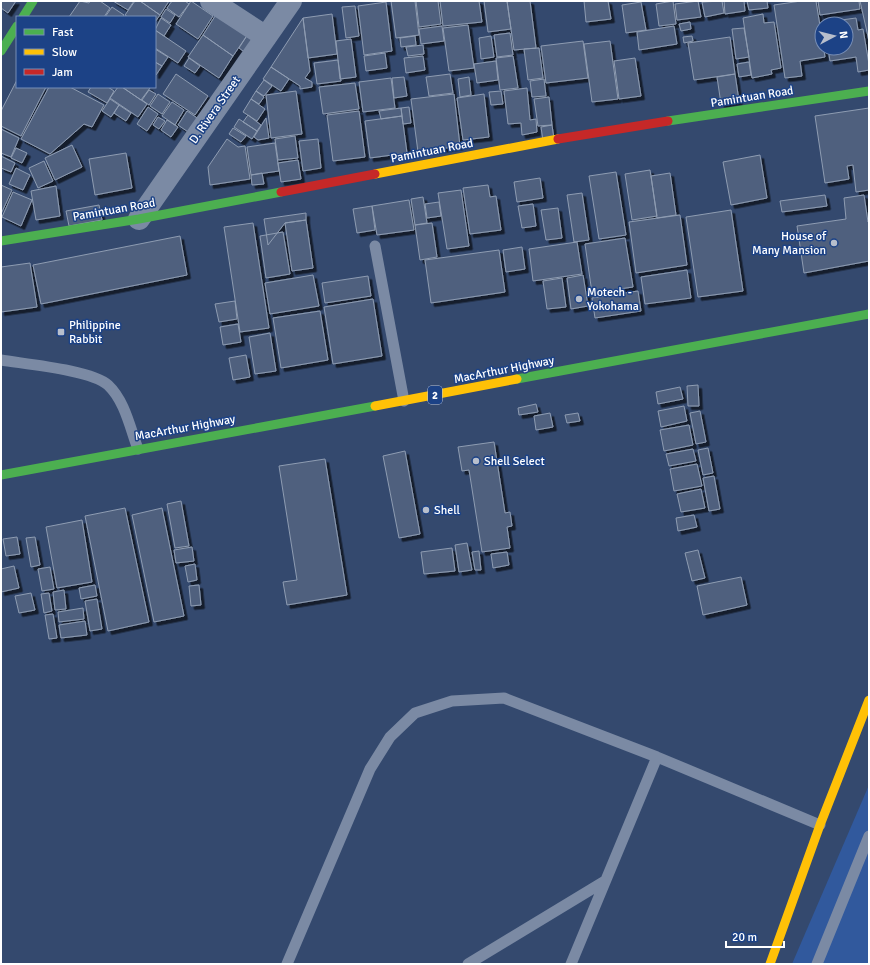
<svg xmlns="http://www.w3.org/2000/svg" width="870" height="965" viewBox="0 0 870 965" font-family="Signika,sans-serif">
<style>
.green{fill:#31599d}
.building{fill:#50617e;stroke:#8e9cb2;filter:url(#shadow)}
.lines{fill:none;stroke-linecap:round;stroke-linejoin:round}
.lane{stroke:#7b8aa4;stroke-width:11}
.street{stroke:#7b8aa4;stroke-width:22}
.fast{stroke:#4caf50;stroke-width:9}
.slow{stroke:#ffc107;stroke-width:9}
.jam{stroke:#c62828;stroke-width:9}
.poi-dot{fill:#b8bfcc;stroke:#1c4286;stroke-width:1.5}
.labels{text-anchor:middle;dominant-baseline:central;stroke-width:3;stroke-linejoin:round;paint-order:stroke}
.shield{fill:#1c4286;stroke:#bbc6db;stroke-width:1}
.shield-label{font-size:11px;font-weight:bold;fill:#fff}
.street-label{font-size:12px;fill:#fff;stroke:#1c4286}
.poi-label{font-size:12px;fill:#fff;stroke:#1c4286;text-anchor:start}
</style>
<defs>
<filter id="shadow"><feDropShadow dx="3.5" dy="3.5" stdDeviation="0" flood-color="#0009"/></filter>
</defs>
<rect width="100%" height="100%" fill="#34496e"/>
<path class="green" d="M869 785V964H792Z"/>
<path class="building" d="M1 1H16L8 13 1 8Z
M80 1 89 3 90 1H100L110 8 104 17H69Z
M113 1H134L128 10Z
M135 1H140L160 15 155 22V17H128L125 15Z
M140 1H169L160 15Z
M172 1H185L189 4 179 17 167 8Z
M191 1 213 16 198 39 176 24Z
M391 1H415L419 35 396 38Z
M416 1H438L441 24 419 27Z
M440 1H479L482 22 443 26Z
M484 1H507L511 29 488 32Z
M507 1H530L536 48 514 50Z
M584 1H608L611 19 586 22Z
M673 1 676 24 659 26 656 4Z
M698 1 701 17 677 20 675 4Z
M722 1 724 13 705 17 702 2Z
M724 1H744L745 11 725 14Z
M747 1H767L768 8 749 10Z
M801 1H816L825 57 800 61 802 76 785 78 774 5Z
M818 1H859L860 9 820 15Z
M860 1H869V41Z
M386 2 392 51 364 55 358 6Z
M641 2 646 30 626 33 622 5Z
M355 6 359 36 346 38 342 7Z
M112 7 124 15 123 17H105Z
M166 9 175 15 170 23 161 17Z
M217 13 248 34 233 56 203 35Z
M332 14 337 54 308 58 303 18Z
M763 14 764 23 774 22 781 68 771 70 772 74 752 78 743 18Z
M161 18 171 25 164 36 155 30Z
M303 18 310 71 305 78 312 82V87L300 89V86L271 67Z
M856 18 858 30 863 29 869 64V70L858 72 856 57 830 61 828 48H846V24H842L841 20Z
M690 22 691 29 681 31 679 24Z
M468 25 474 68 449 71 443 28Z
M442 26 444 41 421 44 419 29Z
M674 26 677 44 639 50 637 32Z
M744 28 749 57 736 59 732 29Z
M155 30 186 51 178 63 155 48Z
M510 33 513 55 497 57 494 35Z
M248 34 257 40 247 54 239 48Z
M203 35 233 56 219 78 188 57Z
M415 36 416 45 401 47 400 38Z
M491 36 494 57 481 59 479 38Z
M692 36 693 41 684 43 683 37Z
M730 37 735 74 694 80 688 43Z
M351 39 356 77 340 79 336 41Z
M583 41 588 78 546 83 541 46Z
M610 41 618 99 592 102 584 44Z
M423 45 424 54 408 56 406 47Z
M539 48 543 78 528 80 524 49Z
M155 49 168 57 162 66 155 62Z
M385 53 387 68 366 71 364 56Z
M423 56 425 70 406 73 404 58Z
M513 56 518 88 500 90 496 58Z
M189 58 200 66 195 73 184 66Z
M635 58 641 96 619 99 614 61Z
M338 60 341 81 317 84 314 63Z
M496 61 498 80 477 83 474 64Z
M155 62 162 66 156 75H155Z
M749 62 751 75 739 77 737 64Z
M271 67 289 79 281 91 263 79Z
M176 74 208 96 195 115 163 94Z
M450 74 453 93 429 96 426 77Z
M735 74 739 101 721 104 717 77Z
M404 77 407 96 394 98 392 78Z
M469 77 471 95 460 97 458 79Z
M391 78 395 108 363 112 359 82Z
M544 79 546 96 532 97 530 81Z
M17 80V87H46L21 136 1 126V111Z
M264 80 272 86 264 96 256 91Z
M355 83 359 109 323 114 319 87Z
M49 87H70L104 105 92 127 84 124 50 154 21 139Z
M91 87H108L114 91 107 103 88 92Z
M118 87H122L147 104 138 117 110 98Z
M122 87H149L150 88 141 100Z
M527 88 530 120 536 119 537 132 522 135 521 123 508 124 504 91Z
M149 90 156 94 149 105 142 100Z
M256 91 264 97 259 104 251 99Z
M296 91 302 134 271 138 266 95Z
M501 91 503 104 491 105 489 92Z
M158 94 170 102 162 114 150 106Z
M454 94 460 146 418 152 411 99Z
M484 94 489 137 463 140 457 98Z
M549 97 552 125 538 126 534 99Z
M110 99 119 105 111 117 102 111Z
M251 99 265 109 257 121 243 112Z
M172 102 184 110 175 125 162 116Z
M119 105 131 113 126 121 114 113Z
M148 107 158 114 147 131 137 124Z
M409 107 411 123 403 124 401 108Z
M401 108 402 116 381 119 379 111Z
M869 108V190L856 192 853 165 847 166 849 179 825 183 815 116Z
M187 111 203 122 194 136 178 125Z
M359 111 365 157 333 161 327 115Z
M248 115 261 125 257 131 243 122Z
M402 116 407 153 370 158 365 121Z
M158 117 165 121 159 129 153 125Z
M266 118 269 138 258 140 254 137Z
M239 119 257 131 252 139 234 127Z
M167 120 178 127 171 137 161 130Z
M552 125 554 139 543 141 541 127Z
M233 128 246 136 241 142 229 134Z
M1 129 19 138 11 157 1 153Z
M295 136 298 158 278 160 275 139Z
M227 139 238 147 245 146 250 179 210 185 208 167Z
M318 139 321 168 303 171 299 141Z
M275 143 279 171 251 175 247 147Z
M72 145 82 167 55 180 45 158Z
M16 148 27 153 22 163 11 158Z
M126 153 132 188 95 195 89 159Z
M760 155 767 198 731 205 723 162Z
M1 156 15 163 11 172 1 168Z
M298 160 301 179 281 182 278 163Z
M44 161 53 181 38 188 29 168Z
M16 168 30 175 23 190 9 184Z
M650 170 657 216 632 220 625 174Z
M616 172 626 235 599 239 589 176Z
M262 173 264 184 252 185 251 175Z
M670 173 676 215 657 218 651 176Z
M540 178 543 198 517 202 514 182Z
M1 185 12 190 1 214Z
M488 185 490 197 496 196 501 230 470 234 463 188Z
M56 186 60 216 36 220 31 191Z
M461 190 469 246 447 249 438 193Z
M13 192 32 200 21 226 2 217Z
M582 193 589 240 574 242 567 195Z
M825 195 827 206 782 212 780 201Z
M864 195 868 222 869 220V261L804 273 797 226 846 219 844 198Z
M423 197 427 223 415 225 411 199Z
M409 200 414 230 377 235 372 206Z
M439 202 441 216 427 218 425 204Z
M533 204 536 226 522 228 518 206Z
M99 205 102 220 69 226 66 211Z
M372 206 375 230 357 233 353 209Z
M558 208 562 238 546 240 541 210Z
M731 210 743 291 698 297 686 217Z
M306 213V220L285 223 268 245 264 219Z
M680 215 687 265 636 273 629 222Z
M306 220 313 268 292 271 285 223Z
M253 223 269 328 240 332 224 227Z
M432 223 437 257 420 260 415 225Z
M283 232 290 274 266 278 260 236Z
M180 236 187 275 41 304 33 265Z
M625 238 633 287 592 293 585 244Z
M577 242 582 274 533 281 529 249Z
M522 247 525 269 506 272 503 250Z
M499 250 505 292 431 303 425 260Z
M30 263 37 307 1 312V267Z
M687 270 691 298 645 304 641 277Z
M313 275 319 306 270 314 265 283Z
M583 275 588 306 571 309 567 278Z
M368 276 371 296 325 303 322 283Z
M562 278 566 307 547 309 543 281Z
M638 291 641 311 595 318 592 298Z
M373 299 382 356 333 364 324 307Z
M235 301 237 319 219 322 215 304Z
M320 311 328 360 281 368 273 318Z
M238 324 241 342 223 345 220 327Z
M270 333 276 371 255 374 249 337Z
M246 355 250 377 233 380 229 358Z
M698 385 699 406H688L687 386Z
M680 387 683 399 658 404 656 392Z
M536 404 538 412 519 415 518 408Z
M684 406 687 421 661 427 658 411Z
M700 411 706 442 696 444 690 413Z
M550 413 553 427 536 430 534 416Z
M578 413 580 421 567 423 565 415Z
M689 425 693 445 664 451 660 430Z
M494 442 505 513 510 512 512 526 507 527 510 548 482 552 469 470 462 471 458 447Z
M708 448 713 473 703 475 698 450Z
M693 449 696 461 669 466 666 454Z
M405 451 420 534 399 538 383 456Z
M325 459 347 595 287 605 283 582 297 580 279 466Z
M697 464 702 486 674 491 670 469Z
M714 476 720 509 709 511 703 478Z
M701 489 705 508 681 512 677 494Z
M181 501 189 546 175 548 167 504Z
M125 508 149 622 108 631 85 516Z
M162 508 184 616 154 622 132 515Z
M694 515 697 527 678 531 676 518Z
M82 520 92 582 57 588 46 527Z
M17 537 20 554 6 556 3 539Z
M35 537 40 565 31 567 26 538Z
M467 543 472 570 459 572 455 545Z
M192 547 194 561 176 563 174 550Z
M452 548 455 571 424 574 421 552Z
M698 550 705 578 692 581 685 553Z
M479 551 481 570H475L472 552Z
M507 552 509 565 493 568 491 554Z
M195 564 197 580 188 582 185 566Z
M14 566 19 588 1 592V569Z
M50 567 54 589 42 591 38 569Z
M741 577 747 605 703 615 697 586Z
M95 585 97 596 81 599 79 588Z
M199 585 201 605 191 606 189 586Z
M64 590 66 609 55 610 53 592Z
M31 593 35 610 19 613 15 596Z
M49 593 52 611 44 613 41 594Z
M97 599 102 629 90 631 85 601Z
M83 608 84 619 59 622 58 612Z
M53 614 57 638 49 639 45 615Z
M85 621 87 635 61 638 59 625Z"/>
<g class="lines">
<path class="lane" d="M375 246 404 401
M1 360C25 364 92 370 108 385 125 401 130 428 138 449
M287 964 370 769 390 737 415 713 452 701 504 698 657 757 820 825
M468 964 605 881
M571 964 657 757
M817 964 869 836"/>
<path class="street" d="M211 1 266 37
M139 219 291 1"/>
<path class="fast" d="M23 17 33 1
M1 51 17 26
M668 121 869 91
M1 241 139 219 281 192
M517 379 869 314
M1 475 375 406"/>
<path class="slow" d="M375 174 558 139
M375 406 517 379
M770 964 820 825 869 700"/>
<path class="jam" d="M558 139 668 121
M281 192 375 174"/>
</g>
<g class="poi-dot">
<circle cx="834" cy="243" r="4"/>
<circle cx="579" cy="299" r="4"/>
<rect x="57" y="328" width="8" height="8" rx="2"/>
<circle cx="476" cy="461" r="4"/>
<circle cx="426" cy="510" r="4"/>
</g>
<g class="labels">
<rect class="shield" x="428" y="386" width="14" height="18" rx="3"/>
<g class="shield-label">
<text x="435" y="395">2</text>
</g>
<g class="street-label">
<text transform="translate(752 97) rotate(-9)">Pamintuan Road</text>
<text transform="translate(215 110) rotate(-55)">D. Rivera Street</text>
<text transform="translate(432 151) rotate(-11)">Pamintuan Road</text>
<text transform="translate(114 210) rotate(-10)">Pamintuan Road</text>
<text transform="translate(504 370) rotate(-11)">MacArthur Highway</text>
<text transform="translate(185 428) rotate(-10)">MacArthur Highway</text>
</g>
<g class="poi-label">
<text x="826" y="236" text-anchor="end">House of<tspan x="826" dy="14">Many Mansion</tspan></text>
<text x="587" y="292">Motech -<tspan x="587" dy="14">Yokohama</tspan></text>
<text x="69" y="325">Philippine<tspan x="69" dy="14">Rabbit</tspan></text>
<text x="484" y="461">Shell Select</text>
<text x="434" y="510">Shell</text>
</g>
</g>
<rect width="870" height="965" fill="none" stroke="#ffffff" stroke-width="4"/>
<rect x="16" y="16" width="140" height="72" fill="#1c4286" stroke="#778eb6"/>
<rect x="24" y="29" width="20" height="6" fill="#4caf50" stroke="#778eb6"/>
<text x="52" y="36" font-size="12" fill="#ffffff">Fast</text>
<rect x="24" y="49" width="20" height="6" fill="#ffc107" stroke="#778eb6"/>
<text x="52" y="56" font-size="12" fill="#ffffff">Slow</text>
<rect x="24" y="69" width="20" height="6" fill="#c62828" stroke="#778eb6"/>
<text x="52" y="76" font-size="12" fill="#ffffff">Jam</text>
<g transform="translate(834 36) rotate(83)"><circle r="19" fill="#1c4286" stroke="#778eb6"/>
<path d="M0-3L7 15L0 10L-7 15Z" fill="#b8bfcc"/>
<text y="-6" font-size="11" font-weight="bold" text-anchor="middle" fill="#ffffff">N</text>
</g>
<path d="M726 941v6h58v-6" fill="none" stroke="#ffffff" stroke-width="2"/>
<text x="732" y="941" font-size="12" fill="#ffffff" stroke="#1c4286" stroke-width="3" paint-order="stroke">20 m</text>
</svg>
